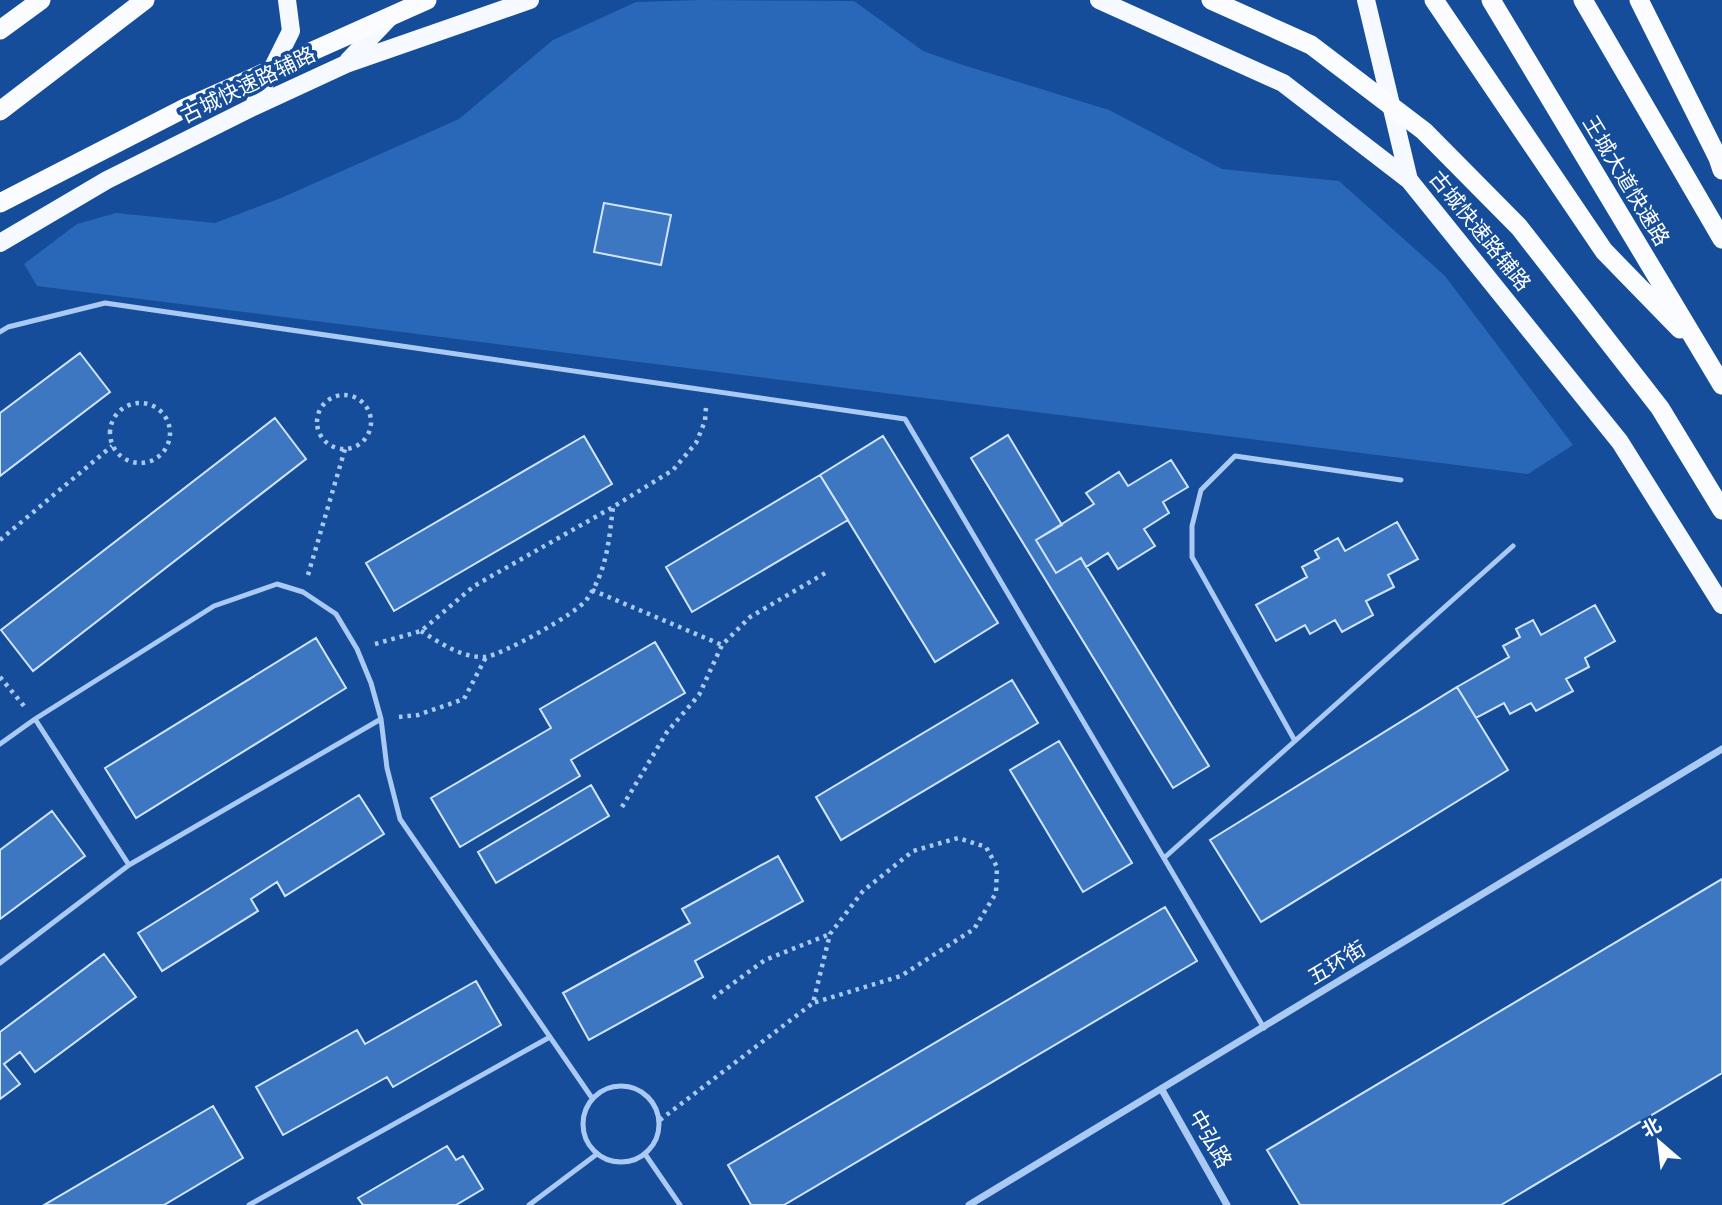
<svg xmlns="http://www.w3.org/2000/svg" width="1722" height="1205" viewBox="0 0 1722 1205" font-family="'Source Sans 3','Noto Sans SC',sans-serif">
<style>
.green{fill:#2967b8}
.building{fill:#3e77c1;stroke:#d2e5fd;stroke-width:2}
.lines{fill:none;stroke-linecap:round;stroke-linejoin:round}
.path{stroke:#aacaf3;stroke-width:4.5;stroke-dasharray:3.5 5;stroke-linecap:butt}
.service{stroke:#aacaf3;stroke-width:5}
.minor{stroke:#aacaf3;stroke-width:7}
.primary{stroke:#f6f9ff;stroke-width:18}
.trunk{stroke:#fafcff;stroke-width:19}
.trunk-bridge{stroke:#fafcff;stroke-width:19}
.labels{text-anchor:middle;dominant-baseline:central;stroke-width:7;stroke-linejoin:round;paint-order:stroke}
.street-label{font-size:21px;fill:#fff;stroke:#154d9b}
</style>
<rect width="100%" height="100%" fill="#154d9b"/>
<path class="green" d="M701 0 854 1 923 51 960 64 1109 110 1222 169 1339 181 1445 276 1573 445 1528 474 37 286 24 264 77 224 116 213 215 223 281 198 459 119 553 40 636 2Z"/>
<path class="building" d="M604 203 671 215 661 265 594 252Z
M80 353 110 392 0 476V413Z
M275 418 306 459 33 671 1 630Z
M1008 435 1062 525 1036 540 1056 573 1081 558 1209 766 1173 788 971 458Z
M584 436 612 484 394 611 366 563Z
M883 436 998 623 935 662 820 475Z
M1171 460 1188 487 1163 502 1169 513 1144 529 1155 546 1118 569 1108 553 1086 567 1081 558 1056 573 1036 540 1094 504 1086 493 1119 472 1128 486Z
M820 475 848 520 692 612 666 567Z
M1397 522 1418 559 1388 575 1394 587 1366 601 1373 615 1342 632 1335 620 1310 634 1305 625 1276 641 1256 605 1307 577 1302 567 1319 558 1315 551 1338 538 1345 551Z
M1595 605 1615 641 1585 658 1589 667 1566 679 1573 691 1536 711 1531 703 1510 714 1504 703 1476 718 1457 687 1509 657 1503 646 1520 637 1516 629 1533 620 1541 635Z
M316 638 346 688 136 818 105 768Z
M655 642 685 693 571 760 580 776 460 847 431 798 551 728 540 709Z
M1012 680 1038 723 841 840 816 797Z
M1457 687 1508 770 1261 922 1210 840Z
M1059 741 1132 863 1083 892 1010 770Z
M591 785 609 816 496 883 478 852Z
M359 795 384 834 285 896 277 882 251 899 258 911 162 971 138 933Z
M52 811 85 856 0 919V850Z
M778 856 803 901 695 961 703 977 589 1040 563 993 690 923 682 909Z
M1722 879V1073L1501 1205H1300L1267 1150Z
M1165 907 1197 961 784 1205H751L728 1165Z
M104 954 136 997 35 1072 20 1052 4 1064 20 1084 0 1099V1032Z
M476 981 501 1025 393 1087 387 1077 283 1135 256 1087 357 1030 365 1044Z
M213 1106 243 1158 164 1205H44Z
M447 1146 456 1160 463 1156 483 1189 456 1205H363L358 1198Z"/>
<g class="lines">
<path class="path" d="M317 422a27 27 0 1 1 54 0a27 27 0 1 1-54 0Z
M110 433a30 30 0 1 1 60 0a30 30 0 1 1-60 0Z
M0 540 112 446
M308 575 345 449
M592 590 722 645
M421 631C440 643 462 658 485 657 502 655 578 613 587 599 607 571 609 540 613 507
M375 644 421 631 474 586 613 507 673 470 696 443 705 421 706 407
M0 677 24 706
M399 717 418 715 464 699 486 657
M622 807 667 732 699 695 722 645 750 617 827 572
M713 998 765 960 830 934
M660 1120 813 1003 830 934 863 891 913 851 958 838 986 847 997 867 996 893 974 929 901 976 813 1003"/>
<path class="service" d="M0 332 8 327 105 303 905 419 1264 1028
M35 719 129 865
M1295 741 1192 557V526L1201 490 1235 456 1401 480
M0 744 35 719 214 606 277 584 303 592 336 614 357 649 371 683 381 719 387 768 400 819 592 1098
M1164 858 1513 546
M0 963 129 865 381 719
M583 1124a38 38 0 1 1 76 0a38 38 0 1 1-76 0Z
M645 1154 680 1205
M249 1205 550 1037
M529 1205 597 1154"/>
<path class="minor" d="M1162 1090 1227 1205
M969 1205 1722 749"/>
<path class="primary" d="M1099 0 1283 83 1409 180 1620 442 1722 605
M1366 0 1409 180
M348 61 389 18
M253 107 291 31 287 0
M0 243 107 180 253 107 346 64 530 0"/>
<path class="trunk" d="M1434 0 1604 251 1680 329
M1491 0 1722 385
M1583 0 1722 239
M1639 0 1718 158 1722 170
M0 30 41 0
M0 111 145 0"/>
<path class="trunk-bridge" d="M1211 0 1311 45 1424 131 1519 227 1660 408 1722 510
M0 203 185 108 427 0"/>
</g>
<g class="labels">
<g class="street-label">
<text transform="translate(248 85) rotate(-26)">古城快速路辅路</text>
<text transform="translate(1626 181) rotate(59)">王城大道快速路</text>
<text transform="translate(1480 231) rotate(51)">古城快速路辅路</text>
<text transform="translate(1337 963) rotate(-31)">五环街</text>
<text transform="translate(1210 1139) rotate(60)">中弘路</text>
</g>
</g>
<g transform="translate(1659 1142) rotate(332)" stroke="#154d9b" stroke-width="5" paint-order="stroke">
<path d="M0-5L12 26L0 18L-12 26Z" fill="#ffffff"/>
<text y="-10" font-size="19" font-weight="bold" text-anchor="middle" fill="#ffffff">北</text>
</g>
</svg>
